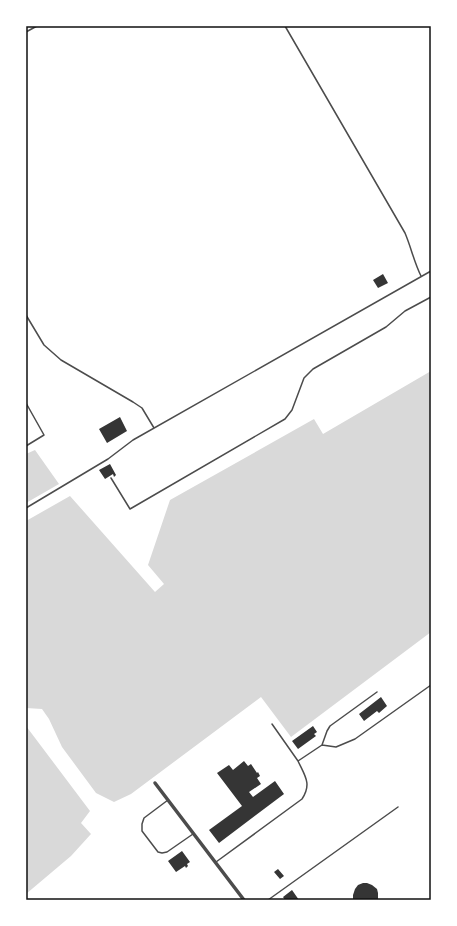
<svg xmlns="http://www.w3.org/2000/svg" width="457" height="926" viewBox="0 0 457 926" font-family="Mulish,sans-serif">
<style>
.water{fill:#d9d9d9}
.building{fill:#353535}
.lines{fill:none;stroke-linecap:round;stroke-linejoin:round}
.service{stroke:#4c4c4c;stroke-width:1.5}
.minor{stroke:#4c4c4c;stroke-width:3.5}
.neatline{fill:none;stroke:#111;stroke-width:1.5}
</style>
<rect width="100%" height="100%" fill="#fff"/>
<path class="water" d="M431 371V632L291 737 261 697 131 794 114 802 96 793 62 747 49 719 42 709 26 708V521L70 496 155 592 164 584 148 565 170 500 314 419 323 434Z
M35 450 59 484 26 503V454Z
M26 726 90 811 81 823 91 834 71 856 26 894Z"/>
<path class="building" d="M383 274 388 283 378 288 373 280Z
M120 417 127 431 107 443 99 429Z
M110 464 116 475 114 477 113 474 105 479 99 470Z
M381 697 387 706 379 713 377 711 364 721 359 714Z
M313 726 317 732 314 734 316 736 298 749 292 741Z
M244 761 248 766 251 764 257 773 258 772 260 776 257 778 261 784 249 792 253 797 275 781 284 794 219 843 209 830 242 806 217 773 229 765 233 770Z
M182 851 190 862 187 864 188 866 186 868 185 866 176 872 168 861Z
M278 869 284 876 280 879 274 872Z
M363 883H367L372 885 377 889 378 893V900H353V895L355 889 358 885Z
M292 890 299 900H285L283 897Z"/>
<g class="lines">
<path class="service" d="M285 26 405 233C411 247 414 262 421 276
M26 32 37 26
M26 315 44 345 61 360 133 402 142 408 154 428
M26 403 44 435 26 446
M111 478 130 509 285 419 292 410 304 378 313 369 386 327 405 311 431 297
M26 508 108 459 133 440 431 271
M272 724 298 761 322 745 327 731 330 726 377 692
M322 745 336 747 355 739 431 685
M168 800 144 818 142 824V831L158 852 162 853 167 852 193 834
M216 862 302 799C312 784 305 776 298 761
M268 900 398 807"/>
<path class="minor" d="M155 783 244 900"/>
</g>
<rect width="457" height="926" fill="none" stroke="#ffffff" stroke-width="54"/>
<rect x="27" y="27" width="403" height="872" class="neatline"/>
</svg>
